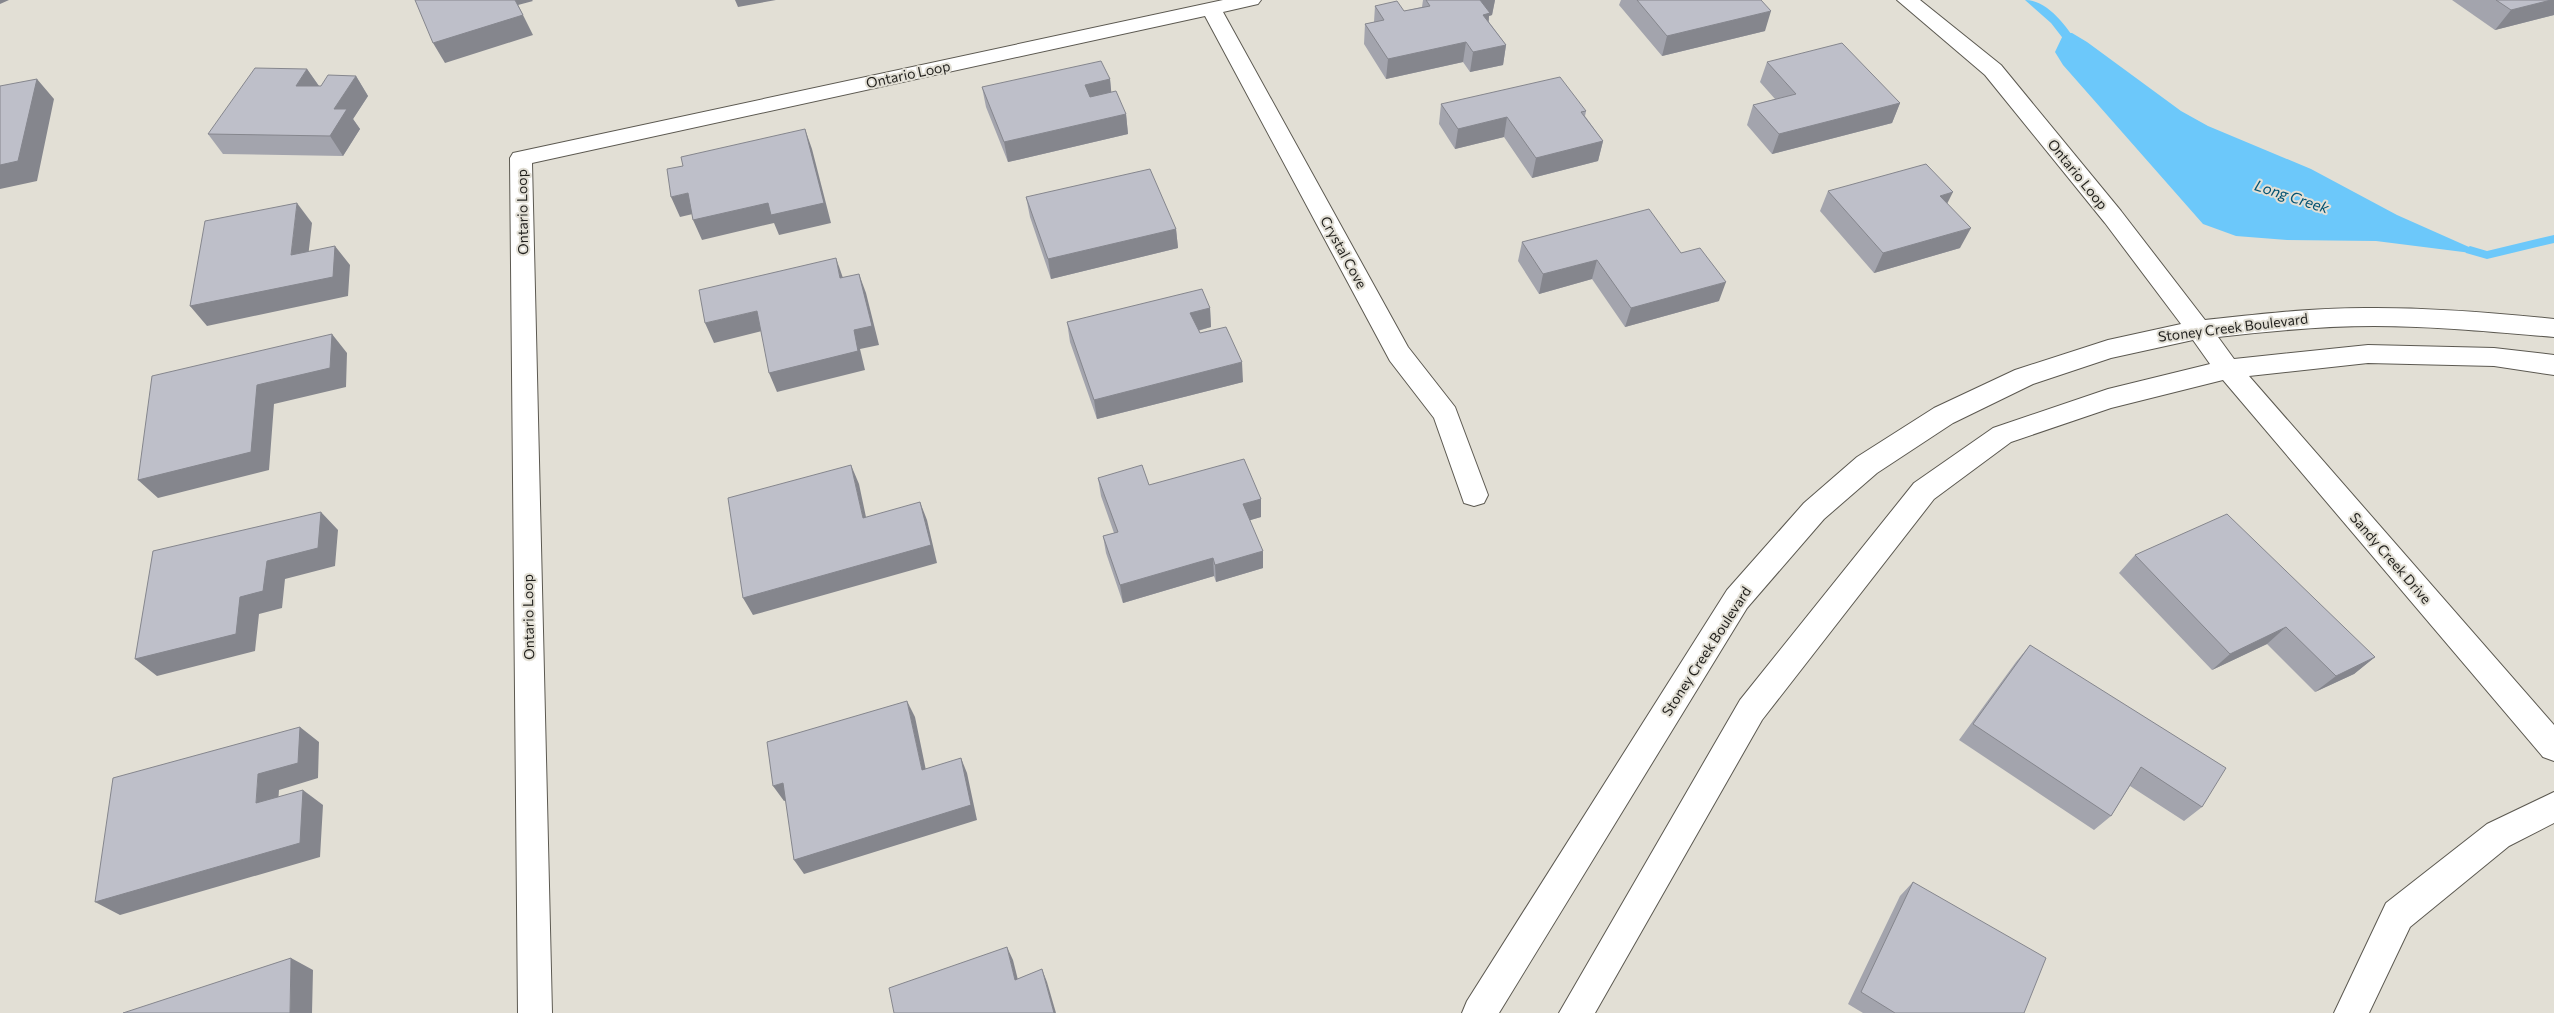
<svg xmlns="http://www.w3.org/2000/svg" width="2554" height="1013" viewBox="0 0 2554 1013" font-family="Commissioner,sans-serif">
<style>
.water{fill:#6cc8fa}
.lines{fill:none;stroke-linecap:round;stroke-linejoin:round}
.stream{fill:#6cc8fa;fill-rule:evenodd}
.minor-casing{stroke:#5c5951;stroke-width:2}
.minor{fill:#fff;fill-rule:evenodd}
.wall{fill:#a3a4ad}
.shaded-wall{fill:#85868d}
.building{fill:#bebfc9;stroke:#85868d}
.labels{text-anchor:middle;dominant-baseline:central;stroke-width:4;stroke-linejoin:round;paint-order:stroke}
.street-label{font-size:14px;fill:#201f1c;stroke:#e2dfd5}
.water-label{font-size:15px;font-style:italic;fill:#025272;stroke:#e2dfd5}
</style>
<rect width="100%" height="100%" fill="#e2dfd5"/>
<path class="water" d="M2064 33H2072L2087 42 2181 111 2208 126 2311 169 2397 215 2487 255 2376 241 2287 240 2236 236 2203 224 2063 65 2055 52Z"/>
<g class="lines">
<path class="stream" d="M2025 0C2049 0 2068 29 2081 48L2080 50H2072L2051 23Z
M2554 235V243L2487 259 2466 253 2464 250 2470 246 2487 251Z"/>
<g class="minor-casing">
<path id="minor" d="M1223 0H1261L1258 4 1223 12 1408 347 1455 407 1488 495 1484 503 1474 506 1464 503 1434 418 1390 361 1205 16 532 163 552 1013H518L510 158 513 153Z
M1897 0H1920L2001 65 2121 211 2205 320C2262 314 2318 307 2376 308 2435 308 2495 313 2554 319V337C2494 332 2434 326 2374 326 2322 326 2270 331 2218 337L2234 359 2368 345 2494 348 2554 355V375L2494 366 2368 363 2249 376 2554 725V761L2543 757 2223 380 2111 408 2011 442 1934 499 1762 720 1595 1013H1559L1740 700 1914 483 1993 428 2108 389 2210 364 2193 340 2111 358 2033 384 1953 423 1877 473 1824 519 1747 608 1499 1013H1462L1467 1001 1727 590 1804 503 1857 457 1934 408 2015 370 2108 340 2181 324 2105 223 1985 75Z
M2554 792V823L2509 846 2410 927 2369 1013H2334L2386 903 2487 824Z"/>
</g>
<use href="#minor" class="minor"/>
</g>
<path class="wall" d="M1423 0H1495L1492 15 1489 16V22L1506 45 1503 65 1470 72 1463 62 1386 79 1364 44 1365 24 1374 22 1375 6 1404 11 1422 7Z
M1621 0H1761L1765 31 1662 56 1619 5Z
M2452 0H2554V15L2495 30Z
M1767 62 1900 103 1892 123 1772 154 1747 125 1753 105 1775 99 1760 82Z
M307 69 319 86H321L356 76 368 96 353 119 360 129 343 156 223 154 208 134Z
M1110 79 1111 92 1126 114 1128 134 1008 162 986 107 982 87Z
M1441 104 1586 111 1585 116 1603 141 1598 161 1532 178 1504 137 1455 149 1439 124Z
M1828 191 1947 204 1960 248 1874 273 1820 211Z
M1026 197 1176 229 1178 248 1051 279 1030 217Z
M1522 242 1681 253 1719 301 1625 327 1592 279 1539 294 1518 261Z
M1210 308 1211 327 1198 331 1200 333 1243 382 1097 419 1070 342 1067 322Z
M1098 478 1149 485 1261 499V517L1250 520 1263 568 1216 582 1214 576 1123 603 1106 553 1103 536 1114 533 1101 496Z
M2135 555 2375 657 2354 674 2315 692 2267 644 2212 670 2119 573Z
M2030 645 2202 807 2184 821 2130 786 2111 816 2094 830 1959 740 2016 662Z
M1913 882 2024 1013H1863L1848 1004 1900 896Z"/>
<path class="shaded-wall" d="M0 0H9L0 4Z
M515 0H532L533 1 518 5 533 35 445 63 433 43Z
M735 0H776L738 7Z
M1479 0H1495L1492 15 1489 16 1487 33Z
M2551 0H2554V15L2495 30 2511 10Z
M1771 11 1765 31 1662 56 1667 36Z
M1466 42 1463 62 1386 79 1388 59Z
M1506 45 1503 65 1470 72 1473 52Z
M307 69 321 89 296 86Z
M356 76 368 96 353 119 360 129 343 156 330 136 334 109Z
M37 79 54 99 37 181 0 189V165Z
M1110 79 1112 99 1088 105 1085 85Z
M1900 103 1892 123 1772 154 1779 134Z
M1126 114 1128 134 1008 162 1004 142Z
M1507 117 1504 137 1455 149 1458 129Z
M805 129 812 149 831 223 779 235 774 223 702 240 693 220Z
M1603 141 1598 161 1532 178 1536 158Z
M1953 192 1943 212 1940 196Z
M688 193 697 213 680 217 671 197Z
M297 203 312 223 306 275 291 255Z
M1971 228 1960 248 1874 273 1883 253Z
M1176 229 1178 248 1051 279 1048 259Z
M335 246 350 265 348 296 207 326 190 306Z
M836 258 843 278H840Z
M1597 260 1592 279 1539 294 1543 274Z
M859 274 866 293 879 345 860 349 865 370 777 392 769 373 854 330Z
M1726 282 1719 301 1625 327 1631 308Z
M1210 308 1211 327 1192 332 1190 313Z
M757 311 766 330 714 343 705 323Z
M332 334 347 353 346 387 274 404 269 470 158 498 138 480 257 385Z
M1242 362 1243 382 1097 419 1094 400Z
M851 465 859 484 870 536 863 518Z
M1261 499V517L1244 522 1243 504Z
M920 502 927 520 937 563 753 615 743 598Z
M321 512 338 530 335 566 285 579 282 608 259 614 255 651 157 676 135 659 240 597 267 561Z
M1263 551V568L1216 582 1215 565Z
M1213 558 1214 576 1123 603 1120 585Z
M2286 627 2267 644 2212 670 2230 654Z
M2375 657 2354 674 2315 692 2336 676Z
M907 701 915 717 929 785 922 770Z
M300 727 319 742 318 778 279 790 277 818 256 803 258 774Z
M961 758 967 773 977 820 804 874 794 860Z
M783 783 793 798 784 801 773 786Z
M303 790 323 805 320 857 120 915 95 902Z
M1007 947 1013 960 1021 992 1015 980Z
M291 958 313 970 312 1013H290Z
M1042 969 1047 982 1056 1013H1054Z"/>
<path class="building" d="M415 0H515L523 15 433 43Z
M1426 0H1480L1490 13 1483 15 1506 45 1473 52 1466 42 1388 59 1365 24 1384 20 1375 6 1397 1 1404 11 1430 6Z
M1637 0H1761L1771 11 1667 36Z
M2496 0H2551L2511 10Z
M1842 43 1900 103 1779 134 1753 105 1796 94 1767 62Z
M1101 61 1110 79 1085 85 1090 97 1116 91 1126 114 1004 142 982 87Z
M255 68 307 69 296 86H321L328 75 356 76 334 109H347L330 136 208 134Z
M1560 77 1586 111 1581 112 1603 141 1536 158 1507 117 1458 129 1441 104Z
M37 79 18 161 0 165V86Z
M805 129 824 203 771 215 768 203 693 220 688 193 671 197 667 169 683 166 681 157Z
M1926 164 1953 192 1940 196 1971 228 1883 253 1828 191Z
M1150 169 1176 229 1048 259 1026 197Z
M297 203 291 255 335 246 333 277 190 306 205 221Z
M1649 209 1681 253 1700 248 1726 282 1631 308 1597 260 1543 274 1522 242Z
M836 258 840 278 859 274 872 326 854 330 858 351 769 373 757 311 705 323 699 290Z
M1202 289 1210 308 1190 313 1200 333 1226 327 1242 362 1094 400 1067 322Z
M332 334 330 368 257 385 251 452 138 480 152 376Z
M1244 459 1261 499 1243 504 1263 551 1215 565 1213 558 1120 585 1103 536 1118 532 1098 478 1142 465 1149 485Z
M851 465 863 518 920 502 931 545 743 598 728 498Z
M321 512 318 548 267 561 263 591 240 597 236 634 135 659 153 551Z
M2227 514 2375 657 2336 676 2286 627 2230 654 2135 555Z
M2030 645 2226 768 2202 807 2141 767 2111 816 1973 724Z
M907 701 922 770 961 758 971 805 794 860 783 783 773 786 767 742Z
M300 727 298 763 258 774 256 803 303 790 300 843 95 902 113 778Z
M1913 882 2046 958 2024 1013H1895L1861 992Z
M1007 947 1015 980 1042 969 1054 1013H894L889 988Z
M291 958 290 1013H123Z"/>
<g class="labels">
<g class="street-label">
<text transform="translate(908 74) rotate(-12)">Ontario Loop</text>
<text transform="translate(2078 174) rotate(51)">Ontario Loop</text>
<text transform="translate(522 212) rotate(-91)">Ontario Loop</text>
<text transform="translate(1344 252) rotate(61)">Crystal Cove</text>
<text transform="translate(2233 327) rotate(-7)">Stoney Creek Boulevard</text>
<text transform="translate(2391 558) rotate(49)">Sandy Creek Drive</text>
<text transform="translate(528 617) rotate(-91)">Ontario Loop</text>
<text transform="translate(1706 651) rotate(-57)">Stoney Creek Boulevard</text>
</g>
<g class="water-label">
<text transform="translate(2292 196) rotate(18)">Long Creek</text>
</g>
</g>
</svg>
